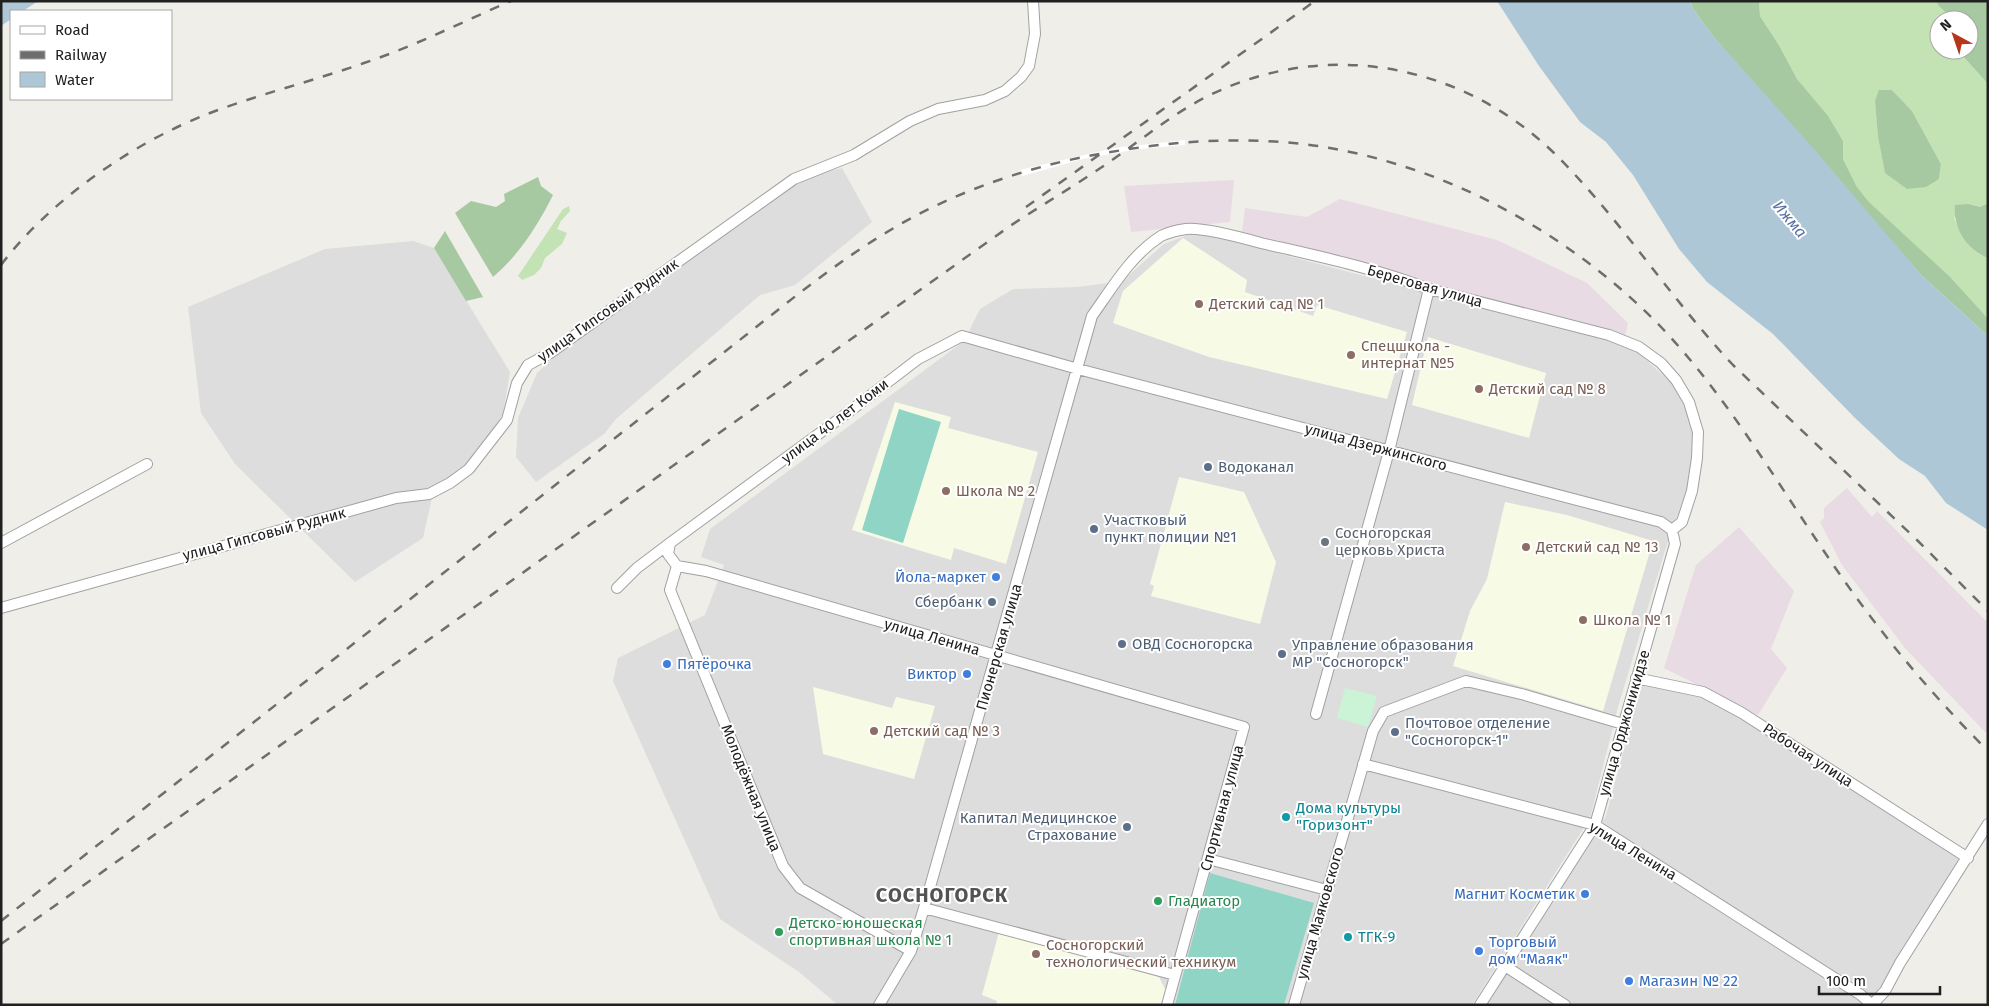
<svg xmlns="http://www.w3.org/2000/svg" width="1989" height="1006" viewBox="0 0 1989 1006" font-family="'Fira Sans',sans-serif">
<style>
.residential{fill:#dedddd}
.industrial{fill:#e8dbe3}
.education{fill:#f7fbe5}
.grass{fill:#c3e3b4;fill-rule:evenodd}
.forest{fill:#a6c9a2}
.park{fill:#cbf3d5}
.pitch{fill:#90d4c6}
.water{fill:#aec7d7}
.pier{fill:#fff}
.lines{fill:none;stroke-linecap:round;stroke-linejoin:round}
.minor-casing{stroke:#a1a1a1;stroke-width:12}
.minor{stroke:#fff;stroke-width:10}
.rail{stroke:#6e6e6e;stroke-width:2.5;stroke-dasharray:10 10;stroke-linecap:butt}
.education-dot{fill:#8d6e63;stroke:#fff;stroke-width:2}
.service-dot{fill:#5c6f8a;stroke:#fff;stroke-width:2}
.worship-dot{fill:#6b7280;stroke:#fff;stroke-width:2}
.shop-dot{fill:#3f7fe0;stroke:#fff;stroke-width:2}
.culture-dot{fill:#0f9aa8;stroke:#fff;stroke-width:2}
.leisure-dot{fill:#2e9e5b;stroke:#fff;stroke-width:2}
.labels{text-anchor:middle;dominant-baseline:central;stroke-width:4;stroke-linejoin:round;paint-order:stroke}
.street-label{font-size:15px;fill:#202020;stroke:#fff}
.education-label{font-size:15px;fill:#785e54;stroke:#fff;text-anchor:start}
.service-label{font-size:15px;fill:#4e5e75;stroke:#fff;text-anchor:start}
.worship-label{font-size:15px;fill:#5b616d;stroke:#fff;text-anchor:start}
.shop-label{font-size:15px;fill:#366cbe;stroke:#fff;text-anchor:end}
.culture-label{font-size:15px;fill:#0d838f;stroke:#fff;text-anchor:start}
.leisure-label{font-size:15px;fill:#27864d;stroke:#fff;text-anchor:start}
.water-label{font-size:16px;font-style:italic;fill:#5871a4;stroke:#fff}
.district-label{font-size:20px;font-weight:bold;letter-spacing:1px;fill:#535353;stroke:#fff}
</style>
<rect width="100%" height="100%" fill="#efeee8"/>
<path class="residential" d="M842 168 872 222 795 285 760 295 616 419 604 434 536 482 516 457 518 418 537 373 553 358 669 272 779 194 817 174Z
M1196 232 1613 341 1635 350 1674 385 1694 427 1689 484 1667 544 1618 707 1590 818 1472 1005H838L799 972 720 919 613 681 618 658 705 615 724 565 701 557 710 529 964 341 980 309 1013 289 1078 287 1122 281 1164 244Z
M413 241 434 248 510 372 503 414 491 433 475 456 454 477 435 484 423 538 355 582 235 464 201 413 188 307 325 249Z
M1641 686 1664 687 1704 697 1734 712 1962 858 1871 1005H1486L1606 816Z"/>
<path class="industrial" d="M1234 180 1230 222 1131 232 1124 186Z
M1340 199 1497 240 1587 283 1628 323 1625 336 1438 287 1349 258 1242 232 1245 208 1307 217Z
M1847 488 1872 517 1877 511 1988 623V735L1905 648 1842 565 1820 522 1824 518V508Z
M1739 527 1794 591 1771 649 1787 668 1758 715 1664 668 1696 565Z"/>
<path class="education" d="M1183 238 1247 280 1245 292 1313 316 1317 305 1407 332 1387 399 1209 357 1113 323 1123 291Z
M1428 337 1546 373 1529 438 1412 405Z
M895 402 951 417 948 428 1038 452 1006 564 954 548 951 560 852 530Z
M1179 477 1244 492 1276 562 1260 624 1151 596 1154 586 1150 584Z
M1505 502 1567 515 1653 541 1603 711 1453 666 1470 611 1487 579Z
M813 687 892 708 896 697 935 706 914 779 823 754Z
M999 932 1159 977 1166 991 1162 1005H996L997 1001 982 995Z"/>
<path class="grass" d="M1759 1H1937L1939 5 1954 20H1939V50H1961L1962 55 1988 84V203L1980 207 1969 204 1954 218C1962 237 1968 250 1988 258V319L1950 278 1869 202 1857 187 1843 159V141L1797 79 1780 47 1760 16ZM1892 90 1912 111 1941 164 1939 180 1885 172 1878 137 1875 101Z
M569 206 570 211 561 221 557 229 567 233 562 244 545 258 541 268 534 275 522 280 518 276 563 209Z"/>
<path class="forest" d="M1690 1H1759L1760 16 1780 47 1797 79 1828 116 1843 141V159L1857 187 1869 202 1950 277 1981 311 1988 319V336L1921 275 1712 35 1693 9Z
M1937 1H1988V84L1962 55 1961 50H1969V20H1954L1938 5Z
M1879 90H1892L1912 111 1941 164 1939 179 1926 187 1907 189 1885 173 1878 137 1875 101Z
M538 177 541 186 553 195C538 225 519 255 493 277L455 213 471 201 496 207 505 201 504 194Z
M1988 203V258C1966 249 1953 228 1955 205L1969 204 1980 207Z
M445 231 483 297 466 301 434 248Z"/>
<path class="park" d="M1345 688 1377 696 1368 727 1337 718Z"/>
<path class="pitch" d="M899 409 941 422 903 543 862 530Z
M1210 873 1314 903 1284 1005H1175Z"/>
<path class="water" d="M1 1H38L23 11H11V19L1 26Z
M1497 1H1690L1693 9 1712 35 1814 149 1921 275 1988 336V530L1946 503 1925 476 1899 459 1855 418 1773 334 1707 282 1679 249 1633 175 1606 142 1580 122 1539 66Z"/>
<path class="pier" d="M1185 140V145L1139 149 1083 159 1022 176 1020 170 1114 148Z"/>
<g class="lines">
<g class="minor-casing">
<path id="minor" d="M1 543 147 464
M670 543 668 554 677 566
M677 566 706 571 1244 727 1167 1005
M677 566 670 590 783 866 800 888 911 951
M617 588 637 568 670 543 854 408 918 359 962 336 1078 369 1661 522 1672 530
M1 608 396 498 429 494 450 483 469 469 507 420 517 383 528 365 550 353 794 179 854 155 910 121 938 109 985 100 1005 91 1021 77 1029 66 1035 34 1033 1
M1636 678 1703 692 1742 713 1968 858
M1316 714 1389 451 1429 289
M1363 764 1595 825 1861 995 1872 1005
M1208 859 1327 890
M924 908 1175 975
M1505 966 1565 1005
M879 1005 911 951 924 908 1092 316C1112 288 1131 255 1161 236 1167 233 1179 230 1186 229 1203 227 1243 238 1261 243 1317 256 1375 268 1429 289L1609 335 1639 347 1661 363 1676 380 1689 402 1698 432 1697 458 1692 491 1682 522 1672 530
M1294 1005 1373 731 1384 712 1466 681 1525 695 1623 724
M1480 1005 1595 825 1675 544 1672 530
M1872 1005 1885 991 1900 963 1988 824"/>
</g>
<use href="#minor" class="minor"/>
<path class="rail" d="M1026 207 1315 1
M1 265C50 200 134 142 210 113 260 94 313 81 364 63 415 46 462 22 511 1
M1 921 788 302C834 266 881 232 933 207 987 181 1046 163 1105 153 1178 140 1255 135 1330 148 1455 170 1574 237 1662 328 1729 399 1779 486 1834 566 1880 633 1931 694 1988 751
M1 944 1010 226C1045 203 1081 182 1115 158 1145 137 1174 113 1208 96 1325 38 1461 63 1554 153 1619 217 1670 298 1733 365L1917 540 1988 611"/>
</g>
<g class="education-dot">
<circle cx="1199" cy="304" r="5"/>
<circle cx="1351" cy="355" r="5"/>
<circle cx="1479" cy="389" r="5"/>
<circle cx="946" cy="491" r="5"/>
<circle cx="1526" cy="547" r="5"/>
<circle cx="1583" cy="620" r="5"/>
<circle cx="874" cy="731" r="5"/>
<circle cx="1036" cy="954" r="5"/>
</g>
<g class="service-dot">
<circle cx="1208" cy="467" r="5"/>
<circle cx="1094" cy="529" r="5"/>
<circle cx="992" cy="602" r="5"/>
<circle cx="1122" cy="644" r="5"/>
<circle cx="1282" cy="654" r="5"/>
<circle cx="1395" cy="732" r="5"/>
<circle cx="1127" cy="827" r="5"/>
</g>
<circle class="worship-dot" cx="1325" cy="542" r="5"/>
<g class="shop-dot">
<circle cx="996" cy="577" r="5"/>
<circle cx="667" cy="664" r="5"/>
<circle cx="967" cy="674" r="5"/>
<circle cx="1585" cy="894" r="5"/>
<circle cx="1479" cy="951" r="5"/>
<circle cx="1629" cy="981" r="5"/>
</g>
<g class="culture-dot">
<circle cx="1286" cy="817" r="5"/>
<circle cx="1348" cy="937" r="5"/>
</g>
<g class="leisure-dot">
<circle cx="1158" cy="901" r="5"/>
<circle cx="779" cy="932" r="5"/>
</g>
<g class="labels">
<g class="street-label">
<text transform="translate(1425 286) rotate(16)">Береговая улица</text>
<text transform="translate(608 310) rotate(-35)">улица Гипсовый Рудник</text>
<text transform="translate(835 421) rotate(-37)">улица 40 лет Коми</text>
<text transform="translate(1376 447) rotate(15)">улица Дзержинского</text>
<text transform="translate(264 534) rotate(-15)">улица Гипсовый Рудник</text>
<text transform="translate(932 637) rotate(16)">улица Ленина</text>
<text transform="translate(999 647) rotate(-74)">Пионерская улица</text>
<text transform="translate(1624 723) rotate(-74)">улица Орджоникидзе</text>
<text transform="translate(1808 755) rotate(33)">Рабочая улица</text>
<text transform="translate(751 788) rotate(68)">Молодёжная улица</text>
<text transform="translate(1222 808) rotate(-75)">Спортивная улица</text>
<text transform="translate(1633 851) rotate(31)">улица Ленина</text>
<text transform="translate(1320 913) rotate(-74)">улица Маяковского</text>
</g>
<g class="education-label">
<text x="1209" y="304">Детский сад № 1</text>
<text x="1361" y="346">Спецшкола -<tspan x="1361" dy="17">интернат №5</tspan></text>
<text x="1489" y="389">Детский сад № 8</text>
<text x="956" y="491">Школа № 2</text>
<text x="1536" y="547">Детский сад № 13</text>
<text x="1593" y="620">Школа № 1</text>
<text x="884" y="731">Детский сад № 3</text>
<text x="1046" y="945">Сосногорский<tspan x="1046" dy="17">технологический техникум</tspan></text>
</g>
<g class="service-label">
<text x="1218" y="467">Водоканал</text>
<text x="1104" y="520">Участковый<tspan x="1104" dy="17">пункт полиции №1</tspan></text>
<text x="982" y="602" text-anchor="end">Сбербанк</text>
<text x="1132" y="644">ОВД Сосногорска</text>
<text x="1292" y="645">Управление образования<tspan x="1292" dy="17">МР "Сосногорск"</tspan></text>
<text x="1405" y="723">Почтовое отделение<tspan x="1405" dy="17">"Сосногорск-1"</tspan></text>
<text x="1117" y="818" text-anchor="end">Капитал Медицинское<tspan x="1117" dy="17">Страхование</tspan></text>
</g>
<g class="worship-label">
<text x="1335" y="533">Сосногорская<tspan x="1335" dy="17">церковь Христа</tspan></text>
</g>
<g class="shop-label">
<text x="986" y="577">Йола-маркет</text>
<text x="677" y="664" text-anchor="start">Пятёрочка</text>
<text x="957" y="674">Виктор</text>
<text x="1575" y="894">Магнит Косметик</text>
<text x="1489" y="942" text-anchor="start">Торговый<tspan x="1489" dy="17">дом "Маяк"</tspan></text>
<text x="1639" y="981" text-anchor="start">Магазин № 22</text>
</g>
<g class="culture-label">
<text x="1296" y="808">Дома культуры<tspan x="1296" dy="17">"Горизонт"</tspan></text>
<text x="1358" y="937">ТГК-9</text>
</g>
<g class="leisure-label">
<text x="1168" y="901">Гладиатор</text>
<text x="789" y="923">Детско-юношеская<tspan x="789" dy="17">спортивная школа № 1</tspan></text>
</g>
<g class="water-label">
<text transform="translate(1790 219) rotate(50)">Ижма</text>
</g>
<g class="district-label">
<text x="942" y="895">СОСНОГОРСК</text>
</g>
</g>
<rect width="1989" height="1006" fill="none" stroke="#202020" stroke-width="5"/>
<rect x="10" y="10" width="162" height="90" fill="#ffffff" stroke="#a6a6a6"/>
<rect x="20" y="26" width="25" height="8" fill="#ffffff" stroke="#a6a6a6"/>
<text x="55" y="35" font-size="15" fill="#202020">Road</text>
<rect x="20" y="51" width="25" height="8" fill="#6e6e6e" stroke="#a6a6a6"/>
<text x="55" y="60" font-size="15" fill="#202020">Railway</text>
<rect x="20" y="72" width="25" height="15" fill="#aec7d7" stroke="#a6a6a6"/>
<text x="55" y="85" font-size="15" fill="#202020">Water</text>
<g transform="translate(1954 35) rotate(320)"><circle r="24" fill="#ffffff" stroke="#a6a6a6"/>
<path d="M0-4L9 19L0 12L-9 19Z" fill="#b73519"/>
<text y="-8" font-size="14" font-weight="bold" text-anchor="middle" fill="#202020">N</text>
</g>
<path d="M1819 986v8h121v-8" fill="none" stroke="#202020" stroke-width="2.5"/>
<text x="1826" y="986" font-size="15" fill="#202020" stroke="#ffffff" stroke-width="4" paint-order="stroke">100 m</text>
</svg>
